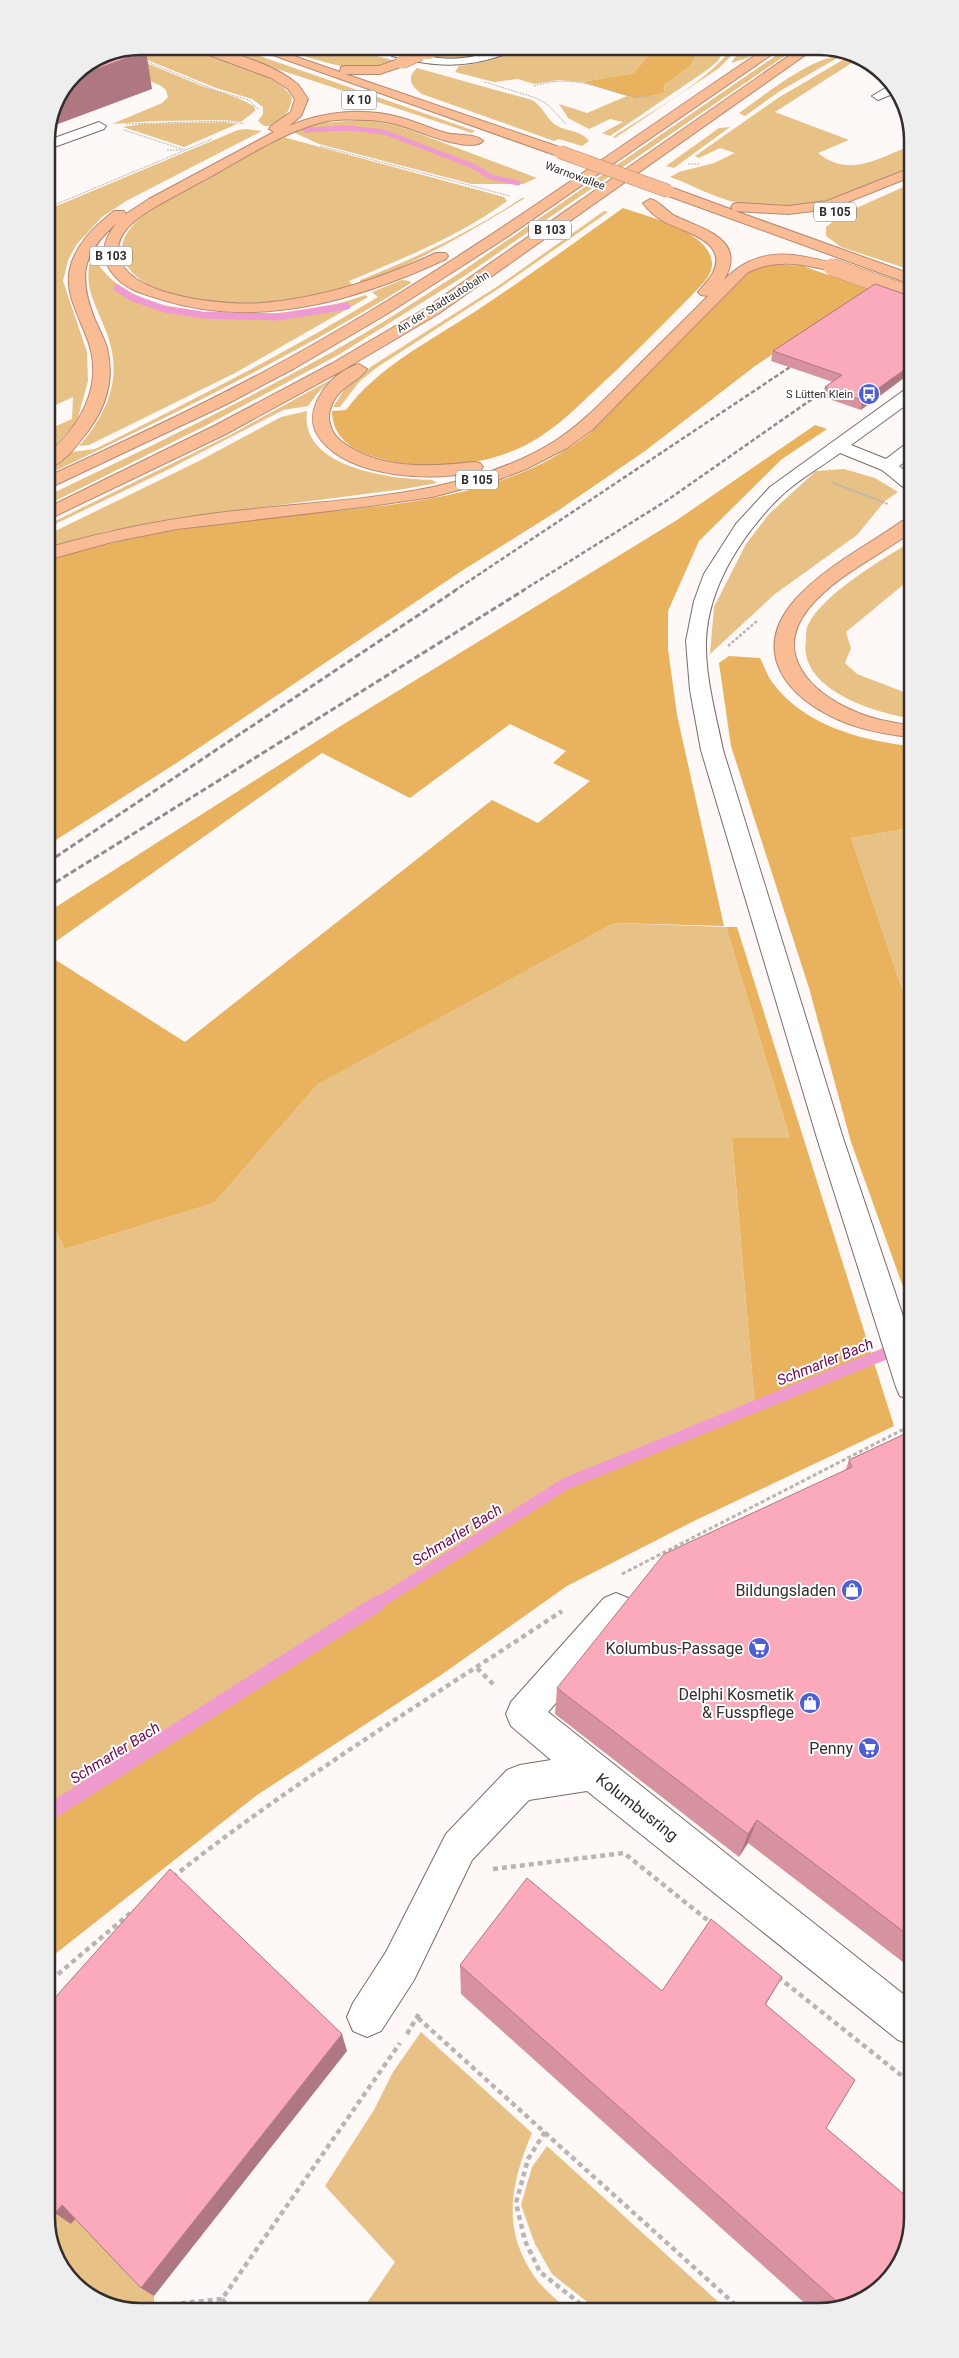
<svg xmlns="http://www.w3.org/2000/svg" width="959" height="2358" viewBox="0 0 959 2358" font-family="Roboto,sans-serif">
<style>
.green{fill:#e8c186}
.forest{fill:#e8b25e}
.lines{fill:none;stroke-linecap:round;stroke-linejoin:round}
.stream-far3{stroke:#f09bcf;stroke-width:5}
.stream-far2{stroke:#f09bcf;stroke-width:7}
.stream-far1{stroke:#f09bcf;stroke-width:12}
.stream{stroke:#f09bcf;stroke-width:16}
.minor-casing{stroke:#7a6d6b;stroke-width:2}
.highway-casing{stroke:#b48a71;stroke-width:2}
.path-far4{stroke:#bab4b3;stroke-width:1;stroke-dasharray:2 1;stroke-linecap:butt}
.path-far3{stroke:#bab4b3;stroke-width:2;stroke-dasharray:2.5 1;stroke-linecap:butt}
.path-far2{stroke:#bab4b3;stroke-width:2.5;stroke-dasharray:3 2;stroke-linecap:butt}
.path-far1{stroke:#bab4b3;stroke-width:3;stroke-dasharray:4 2.5;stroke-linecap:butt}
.path{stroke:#bab4b3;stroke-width:4.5;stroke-dasharray:5 4;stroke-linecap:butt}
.minor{fill:#fff;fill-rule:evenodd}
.highway{fill:#f9bc95;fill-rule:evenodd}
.rail-far1{stroke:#918c8b;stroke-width:2.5;stroke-dasharray:4.5 2.5;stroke-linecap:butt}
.rail{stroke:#918c8b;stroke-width:3;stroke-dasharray:6 3;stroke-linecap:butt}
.highway-bridge-far1-casing{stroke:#b48a71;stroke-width:14;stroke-linecap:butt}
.highway-bridge-casing{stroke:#b48a71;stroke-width:18;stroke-linecap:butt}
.highway-bridge-far1{stroke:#f9bc95;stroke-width:13}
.highway-bridge{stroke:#f9bc95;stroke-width:17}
.wall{fill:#d792a0}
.shaded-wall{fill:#af7782}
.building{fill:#faaaba;stroke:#af7782}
.labels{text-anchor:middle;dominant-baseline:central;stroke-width:4;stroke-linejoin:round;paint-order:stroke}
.far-street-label{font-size:11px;fill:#332e2d;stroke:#fff}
.far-poi-label{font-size:11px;fill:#332e2d;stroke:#fff;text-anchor:end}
.shield{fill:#fff;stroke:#706d6c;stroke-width:1}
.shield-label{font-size:12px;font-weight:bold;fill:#332e2d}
.water-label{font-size:15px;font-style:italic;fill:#6d0752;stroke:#fff}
.near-poi-label{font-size:16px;fill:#332e2d;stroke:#fff;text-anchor:end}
.near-street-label{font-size:16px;fill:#332e2d;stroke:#fff}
.rim{fill:none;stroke:#332e2d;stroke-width:2.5}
</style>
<rect width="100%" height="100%" fill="#fef8f7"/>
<path class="green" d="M140 46C152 46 167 44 178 47 204 52 281 74 292 98 291 111 279 128 264 126L258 121 263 114V107L252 99 216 88 123 50Z
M207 46H231L475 131 472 133Z
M275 46H338L396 61C356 78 314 59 275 46Z
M446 46H498L464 59 432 57Z
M526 46H656L634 73 582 82 559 80 534 84 518 79 494 82 455 72 459 66C477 65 487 58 502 56 513 54 524 58 533 51Z
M701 46H727L718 61 707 70 610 136 602 133 623 122 610 119 589 129 568 118 559 104 587 113 627 96 637 99 665 93 664 85 690 66Z
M732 46H735V52L719 68 615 138 613 137C644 116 716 77 732 46Z
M743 46H765L747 58 731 63Z
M790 46H799L466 275 340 354 207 425 47 505V496C143 450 239 404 332 352 375 328 416 301 458 274Z
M117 51 202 86 238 98 254 106 255 111 241 122 226 120 155 121 112 124 162 103 168 97 166 90 161 86 99 57Z
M839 57 780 91 745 116 739 113C759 99 816 54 839 57Z
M846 58 858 59 775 112 849 140 818 153C849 178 876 159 908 147V168C848 194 795 221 727 200 704 193 693 185 670 177L679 172 714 163 735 153 720 148 699 158 695 156 778 98Z
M417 68 532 100C542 106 545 115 553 123 563 132 581 129 589 141L582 146 559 139 554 141 422 94C411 86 406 78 417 68Z
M362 120 396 125 537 178 523 184H472L319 144 293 132 320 123Z
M225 122 237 124 184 147 123 127 141 124Z
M730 127 674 168 666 166 719 128Z
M246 129 262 131 126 201 102 217 77 244 68 260 63 281 87 352 88 381 77 421 47 455V430L72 419 73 397 47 409V210L238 130Z
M283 137 504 197 507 201C463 234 400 260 349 281L354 287C336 291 317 297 299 300 253 305 156 309 127 266 119 253 121 239 131 228 141 214 159 205 174 197 209 175 246 156 283 137Z
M908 185V269L841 247 826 236V227L843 214Z
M522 198H525C472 231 419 261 361 285L360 280C416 258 472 231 522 198Z
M604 211 608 212 501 287 376 368 359 382 340 407H333L344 390 372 366 498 286Z
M99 241 96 261C138 331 299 321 365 295L368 297 235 373 89 445 79 446C102 420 119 388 112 352 104 309 72 287 99 241Z
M402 280 410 281 411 283C294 356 171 415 47 475V470L72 452 95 449C191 401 286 353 378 297L372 292Z
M330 380 316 395 308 406 283 410 167 470 47 528V525L230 435Z
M307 411C299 469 393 479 432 480L437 483 404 489 210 514 108 531 47 547V535L197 462 281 417Z
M844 469 875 478 898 492 885 501 857 535 775 594 710 654 714 607 746 544 769 514 816 471Z
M909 543V580L846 632 851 648 845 663 857 674 909 694V718C873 712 798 689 806 640 806 635 806 629 808 625 822 595 881 560 909 543Z
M910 828V1012L851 838Z
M614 923 726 927 790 1138 732 1139 755 1407 565 1484 50 1812 49 1219 65 1249 214 1203 317 1085Z
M421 2032 532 2133C511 2183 501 2228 534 2276 542 2288 556 2299 567 2309L362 2310 395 2262 325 2186 374 2110 393 2072Z
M547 2146 725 2308 596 2309 552 2274 535 2244 521 2205 532 2167Z
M51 2203 71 2224 79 2215 154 2296V2306L149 2311 133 2312 83 2292 51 2248Z"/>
<path class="forest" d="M656 46H701L690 66 664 85 665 93 637 99 582 82 634 73Z
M623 208C648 217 714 232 712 266 711 277 700 286 693 294 660 327 627 361 592 393 571 413 550 433 524 446 479 468 422 471 375 457 352 450 332 437 332 411L346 410C379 366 430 341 476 311 526 278 574 243 623 208Z
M770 264 803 266 870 290 755 366 645 451 559 510 463 570 178 762 48 845 47 560C117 539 190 526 262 518 373 506 499 505 590 433L751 270Z
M815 425 827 429 782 459 699 541 668 611V649L677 715 724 926 614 923 317 1085 214 1203 65 1249 49 1219 48 955 185 1042 492 800 538 823 590 781 553 763 566 751 510 724 410 798 322 753 48 947V912L339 727 677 520Z
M729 656 760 658C764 666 767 675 772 682 803 725 860 740 909 746L910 828 851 838 910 1012 911 1309 851 1142 809 988 731 746 719 663Z
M726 927H737L894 1426 696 1520 567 1586 441 1675 257 1795 50 1958V1812L565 1484 755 1407 732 1138H790Z"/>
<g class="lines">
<path class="stream-far3" d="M305 130 348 128 384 132 473 166 491 177 518 183"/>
<path class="stream-far2" d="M117 288 133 298 164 309 202 315 278 317 347 306"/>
<path class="stream-far1" d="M375 1605 565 1484 899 1348"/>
<path class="stream" d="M50 1812 377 1604"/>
<g class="minor-casing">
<path id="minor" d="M388 46H400L401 51C426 57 450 62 475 56 487 53 499 46 512 46L514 49C509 54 500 56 493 58 457 69 427 65 392 56Z
M889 86H891L895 93 878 100 872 96Z
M99 122 106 126 104 129 46 150V141Z
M909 390V403L851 445 886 459 903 446 909 445V459L899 466 909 474V488L903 487 882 470 840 453C821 467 798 480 781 496 743 533 708 586 706 641 705 677 716 715 723 750L843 1138 911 1340V1400L900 1396 896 1387 817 1138 701 750 690 690 686 641 694 601 704 574 736 524 770 487 903 391Z
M616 1593 628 1598 633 1609 628 1620 548 1712 912 2001V2045L898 2040 587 1791 529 1800 472 1860 414 1980 381 2031 367 2037 353 2031 347 2017 353 2003 386 1952 446 1834 507 1770 520 1765 551 1760 511 1726 506 1714 511 1702 604 1598Z"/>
</g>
<g class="highway-casing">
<path id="highway" d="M185 46C217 46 271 62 296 83 301 87 304 94 308 99L301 116 289 126C324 111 365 107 402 118 417 122 431 129 446 133 456 136 476 133 483 141 471 155 411 128 396 124 386 122 375 120 365 120 349 119 331 119 316 124 279 135 244 158 210 177 190 188 170 198 150 210 136 219 118 232 118 250 119 297 227 306 261 303 323 298 379 279 436 253H446L448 256 446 259C358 300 259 330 163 300 144 294 125 290 113 274 99 256 103 239 117 223 81 254 78 277 95 320 99 329 104 338 107 348 115 381 105 411 84 436 75 448 62 465 47 468V454C84 423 106 380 85 333 78 315 67 295 69 275 72 247 94 227 114 211H124L126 214 149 199 274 132 269 129 271 126 291 112 295 99 288 89 271 78Z
M247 46H265L340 72 341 67 345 66H379L398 59H406L408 62 406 65 380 74H345L565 149 567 152 560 156 555 155Z
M436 46H452L431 59H423L421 56Z
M769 46H784L501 241 387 314 295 368 227 404 47 489V477C138 435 229 393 316 343 473 254 619 146 769 46Z
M803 46H818L438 314 343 370 226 434 47 520V508L214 426 331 364 426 308Z
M908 169V178L830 209 788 214 735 211 908 273V283L663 194 661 191 668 187 673 188 733 210 731 207 733 204 738 203 788 206 827 201Z
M650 199C660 201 666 211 675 216 702 229 748 239 724 280 758 245 793 253 837 264L839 267 832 271C802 264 775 258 747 273L592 430 567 448 526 469 498 480 432 497 371 506 177 529 112 542 47 560V548C112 529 177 517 244 510 346 498 464 498 555 441 583 423 607 397 631 373 656 347 683 322 708 296L701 295 698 292C703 286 709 280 713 273 729 240 682 232 663 221 656 217 648 210 643 203Z
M359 364 367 369C357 384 338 386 331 407 326 419 331 433 341 441 379 470 429 467 474 462L480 463 483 467 480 471C435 482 352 479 321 440 309 425 311 410 321 394 328 381 344 368 359 364Z
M909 519V534C876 557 834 577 808 609 772 655 812 693 854 711 871 719 890 722 909 725V737C886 734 861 730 839 720 786 697 750 651 795 600 824 567 867 546 902 521Z"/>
</g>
<path class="path-far4" d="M834 59 845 54
M145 61 215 90 249 100 259 110
M485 82 536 98 547 104 566 124
M534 86C585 70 607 99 655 97
M126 124 227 121 244 124
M124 130 185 150
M320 146 510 196
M167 150H182
M688 164H700
M47 208 212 139"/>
<path class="path-far3" d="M833 483 888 504"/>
<path class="path-far2" d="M728 646 757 621"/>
<path class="path-far1" d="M622 1574 904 1429"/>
<path class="path" d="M477 1668 496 1687
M493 1869 624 1853 711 1923
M173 1877C296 1779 431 1698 562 1611
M778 1977 912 2084
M51 1980 134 1910
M418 2018 739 2308
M407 2034 420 2012
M545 2132 528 2159 516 2203 525 2241 540 2272 587 2309
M222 2299 233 2311
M154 2306 222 2299 400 2043"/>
<use href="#minor" class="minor"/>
<use href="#highway" class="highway"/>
<path class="rail-far1" d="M890 301 908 288
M454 591 802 359
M522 591 666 501 835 383"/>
<path class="rail" d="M48 862 456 590
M48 887 524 590"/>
<g class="highway-bridge-far1-casing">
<path id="highway-bridge-far1" d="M402 62 420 54
M560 152 668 191"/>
</g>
<g class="highway-bridge-casing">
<path id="highway-bridge" d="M832 267 908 294"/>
</g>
<use href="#highway-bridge-far1" class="highway-bridge-far1"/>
<use href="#highway-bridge" class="highway-bridge"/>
</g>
<path class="wall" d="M907 295 861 410 823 397 825 387 833 382 771 361 773 351Z
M911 1431 912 1969 748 1843 739 1857 555 1714 557 1688 846 1469 849 1460Z
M460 1965 766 2005 826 2128 849 2307H809L461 1994Z"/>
<path class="shaded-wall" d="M146 51 152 89 50 127 72 78Z
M908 367V375L861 410 862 400Z
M757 1820 748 1843 739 1857 748 1834Z
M782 1977 766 2004 749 2031 765 2004Z
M342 2034 347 2051 154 2296 141 2288Z
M62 2205 78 2216 71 2224 55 2213Z"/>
<path class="building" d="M135 47 146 51 72 78 74 73 104 53Z
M875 284 907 295 908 294V367L862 400 825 387 842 375 773 351Z
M911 1431 912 1938 757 1820 748 1834 557 1688 664 1554 852 1467 849 1460Z
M170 1869 342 2034 141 2288 62 2205 55 2213 51 2209V2002Z
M527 1878 662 1991 711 1919 782 1977 765 2004 855 2080 826 2128 913 2202V2218L894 2275 849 2307H843L460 1965Z"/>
<defs>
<g id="bus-disc" transform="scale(1.125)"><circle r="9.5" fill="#4e5fd4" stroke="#fff"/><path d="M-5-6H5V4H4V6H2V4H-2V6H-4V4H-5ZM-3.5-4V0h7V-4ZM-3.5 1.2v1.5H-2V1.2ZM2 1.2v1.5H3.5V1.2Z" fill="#fff"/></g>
<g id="shop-disc" transform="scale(1.125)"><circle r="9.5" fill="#4e5fd4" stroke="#fff"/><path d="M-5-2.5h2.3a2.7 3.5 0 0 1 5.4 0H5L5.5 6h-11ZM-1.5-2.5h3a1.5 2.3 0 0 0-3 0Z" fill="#fff"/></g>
<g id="supermarket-disc" transform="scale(1.125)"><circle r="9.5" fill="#4e5fd4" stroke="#fff"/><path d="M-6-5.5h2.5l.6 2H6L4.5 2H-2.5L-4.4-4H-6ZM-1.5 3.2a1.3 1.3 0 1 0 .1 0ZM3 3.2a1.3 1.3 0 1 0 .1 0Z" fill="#fff"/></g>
</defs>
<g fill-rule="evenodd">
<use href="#bus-disc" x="869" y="394"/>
<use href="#shop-disc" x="852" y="1590"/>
<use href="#supermarket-disc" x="759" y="1648"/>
<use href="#shop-disc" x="810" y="1703"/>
<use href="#supermarket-disc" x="869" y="1748"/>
</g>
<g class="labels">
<g class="far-street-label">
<text transform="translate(575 176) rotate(20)">Warnowallee</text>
<text transform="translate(443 302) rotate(-32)">An der Stadtautobahn</text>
</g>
<g class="far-poi-label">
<text x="853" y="394">S Lütten Klein</text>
</g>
<g class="shield">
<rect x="341.5" y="90.5" width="35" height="19" rx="4"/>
<rect x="814" y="202.5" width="42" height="19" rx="4"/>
<rect x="529" y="220.5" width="42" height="19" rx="4"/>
<rect x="90" y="246.5" width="42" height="19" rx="4"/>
<rect x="456" y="470.5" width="42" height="19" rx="4"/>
</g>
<g class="shield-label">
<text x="359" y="100">K 10</text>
<text x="835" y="212">B 105</text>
<text x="550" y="230">B 103</text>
<text x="111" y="256">B 103</text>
<text x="477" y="480">B 105</text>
</g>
<g class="water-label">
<text transform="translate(825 1362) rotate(-22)">Schmarler Bach</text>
<text transform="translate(457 1535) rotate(-32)">Schmarler Bach</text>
<text transform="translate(115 1753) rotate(-32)">Schmarler Bach</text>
</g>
<g class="near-poi-label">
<text x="836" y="1590">Bildungsladen</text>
<text x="743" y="1648">Kolumbus-Passage</text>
<text x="794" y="1694">Delphi Kosmetik<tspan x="794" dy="18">&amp; Fusspflege</tspan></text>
<text x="853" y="1748">Penny</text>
</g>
<g class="near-street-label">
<text transform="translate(637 1807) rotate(38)">Kolumbusring</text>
</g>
</g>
<path d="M0 0H959V2358H0ZM140 55H819A85 85 0 0 1 904 140V2218A85 85 0 0 1 819 2303H140A85 85 0 0 1 55 2218V140A85 85 0 0 1 140 55Z" fill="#efeeee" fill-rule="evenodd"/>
<path class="rim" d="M140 55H819A85 85 0 0 1 904 140V2218A85 85 0 0 1 819 2303H140A85 85 0 0 1 55 2218V140A85 85 0 0 1 140 55Z"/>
</svg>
